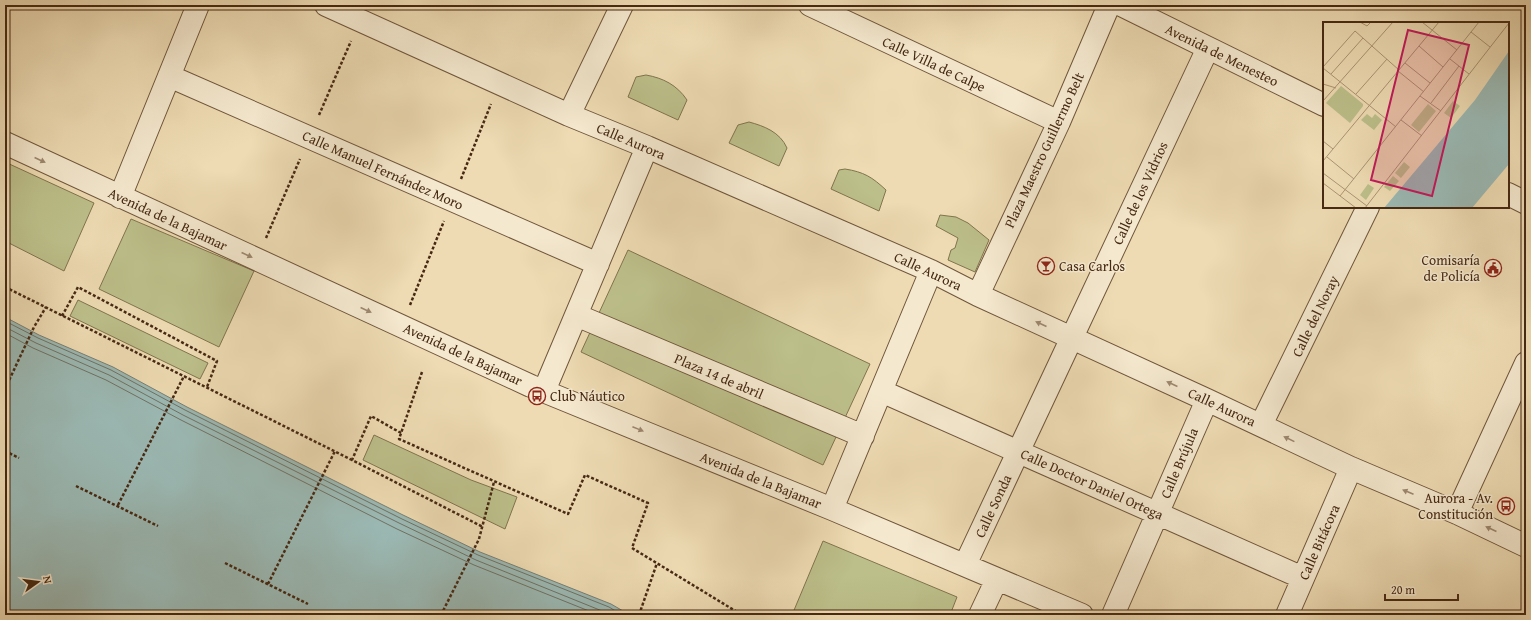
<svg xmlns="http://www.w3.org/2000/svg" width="1531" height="620" viewBox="0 0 1531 620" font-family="'Gentium Book Plus',serif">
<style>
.green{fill:#bcbf8a;stroke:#81744e}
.water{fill:#9bb9b4;stroke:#797f74}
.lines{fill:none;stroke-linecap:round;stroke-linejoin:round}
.shore{stroke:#707164;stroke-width:1}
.minor-casing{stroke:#70563b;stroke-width:24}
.path{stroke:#462913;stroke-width:2.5;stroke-dasharray:3 2;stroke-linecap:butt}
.minor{stroke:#f4e8ce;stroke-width:22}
.oneway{fill:#9d8870}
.labels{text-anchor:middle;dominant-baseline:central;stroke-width:3;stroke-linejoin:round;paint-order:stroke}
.street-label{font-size:14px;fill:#462913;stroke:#f4e8ce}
.poi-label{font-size:14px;fill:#462913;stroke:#f4e8ce;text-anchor:end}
.inset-river{fill:none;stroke:#9bb9b4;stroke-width:2}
.inset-road{fill:none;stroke:#ab9473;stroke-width:1}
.view{fill:#c2185b;fill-opacity:0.15;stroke:#c2185b;stroke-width:2}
.inset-edge{fill:none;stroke:#462913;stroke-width:2}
</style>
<rect width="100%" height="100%" fill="#eedbb3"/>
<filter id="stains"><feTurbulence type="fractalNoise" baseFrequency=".005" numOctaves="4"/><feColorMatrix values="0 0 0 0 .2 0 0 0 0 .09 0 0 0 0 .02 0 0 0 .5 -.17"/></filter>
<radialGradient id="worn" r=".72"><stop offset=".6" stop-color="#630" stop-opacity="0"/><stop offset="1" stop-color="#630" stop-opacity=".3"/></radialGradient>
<path class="green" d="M646 75C663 78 677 85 687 100L678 120 628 97 636 77Z
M749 122C764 126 780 132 787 148L779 166 729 143 738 125Z
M5 162 94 203 64 271 5 241Z
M845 169C864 172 872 177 886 190L879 211 831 189 839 170Z
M940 215 956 217 968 223 989 240 975 272 948 260 951 250 955 248 958 238 936 226Z
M131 219 254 271 219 347 99 289Z
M628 250 870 364 823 465 581 352Z
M78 300 208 363 200 379 70 316Z
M374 435 471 480 517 497 505 529 363 460Z
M823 541 957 597 950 615H792Z"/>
<path class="water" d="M5 317 39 335 113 367 187 407 403 515 480 552 611 604 630 615H5Z"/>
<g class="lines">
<path class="shore" d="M5 321 38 338 111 370 185 410 402 519 478 555 609 607 622 615
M5 327 36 343 109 375 183 415 399 523 476 560 612 615
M5 333 33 348 106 380 181 420 397 529 474 565 599 615"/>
<g class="minor-casing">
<path id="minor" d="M326 5 569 115 647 147 931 271 978 295 1207 400 1351 468 1457 513 1526 546
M810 5 1059 122
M1121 5 1324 105
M169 76 598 264
M569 115 622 5
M5 143 531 386 832 509 1082 615
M1508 194 1526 203
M120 197 198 5
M978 295 1059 122 1109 5
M576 315 863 436
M544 391 647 147
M881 391 1303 578
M1261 425 1368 207
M832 509 931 271
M1457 513 1526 363
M965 565 1208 48
M980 615 997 579
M1113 615 1207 400
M1287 615 1351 468"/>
</g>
<path class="path" d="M319 115 351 41
M461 179 491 104
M266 238 300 159
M5 287 352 460
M410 305 444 221
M62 316 78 287 217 361 207 387
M422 372 399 439 568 514 585 475 648 503 632 548 742 615
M5 389 34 327 46 307
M401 433 371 416 352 460 483 527
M5 451 19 458
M76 486 158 526
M118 505 184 376
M225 563 308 604
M268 584 335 451
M441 615 479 539 494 482
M639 615 657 563"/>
<use href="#minor" class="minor"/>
</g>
<defs><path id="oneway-solid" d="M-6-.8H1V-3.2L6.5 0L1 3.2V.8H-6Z"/></defs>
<g class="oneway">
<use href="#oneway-solid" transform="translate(40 160) rotate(25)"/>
<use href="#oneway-solid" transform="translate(247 255) rotate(25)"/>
<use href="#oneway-solid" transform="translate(366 310) rotate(25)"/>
<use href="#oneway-solid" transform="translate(1041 324) rotate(-156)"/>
<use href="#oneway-solid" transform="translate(1172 384) rotate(-155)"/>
<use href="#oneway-solid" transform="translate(638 429) rotate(22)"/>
<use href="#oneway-solid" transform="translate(1289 439) rotate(-154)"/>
<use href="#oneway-solid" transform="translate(1408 492) rotate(-157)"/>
<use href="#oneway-solid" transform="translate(1491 529) rotate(-155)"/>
</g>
<defs>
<g id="bar-ring" transform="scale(0.9)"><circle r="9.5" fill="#f4e8ce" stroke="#8f2418" stroke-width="1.5"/><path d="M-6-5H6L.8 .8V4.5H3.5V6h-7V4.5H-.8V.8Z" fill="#8f2418"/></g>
<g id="civic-ring" transform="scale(0.9)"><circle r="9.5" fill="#f4e8ce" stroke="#8f2418" stroke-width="1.5"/><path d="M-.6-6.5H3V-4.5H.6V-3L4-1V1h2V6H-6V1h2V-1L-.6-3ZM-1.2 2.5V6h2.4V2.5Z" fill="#8f2418"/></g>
<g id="bus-ring" transform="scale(0.9)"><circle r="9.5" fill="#f4e8ce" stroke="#8f2418" stroke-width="1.5"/><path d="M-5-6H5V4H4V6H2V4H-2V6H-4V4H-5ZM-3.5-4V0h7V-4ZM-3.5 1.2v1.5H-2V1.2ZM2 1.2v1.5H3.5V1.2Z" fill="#8f2418"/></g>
</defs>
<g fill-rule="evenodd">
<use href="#bar-ring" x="1046" y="266"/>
<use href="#civic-ring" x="1493" y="268"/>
<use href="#bus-ring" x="537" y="396"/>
<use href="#bus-ring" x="1506" y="506"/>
</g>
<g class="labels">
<g class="street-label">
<text transform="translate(1222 55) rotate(26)">Avenida de Menesteo</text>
<text transform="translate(934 64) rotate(25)">Calle Villa de Calpe</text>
<text transform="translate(631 141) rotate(23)">Calle Aurora</text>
<text transform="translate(1044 150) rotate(-65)">Plaza Maestro Guillermo Belt</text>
<text transform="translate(383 170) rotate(24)">Calle Manuel Fernández Moro</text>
<text transform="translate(1140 193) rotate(-65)">Calle de los Vidrios</text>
<text transform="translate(168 219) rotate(25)">Avenida de la Bajamar</text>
<text transform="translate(928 271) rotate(25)">Calle Aurora</text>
<text transform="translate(1315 316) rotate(-64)">Calle del Noray</text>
<text transform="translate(463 354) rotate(25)">Avenida de la Bajamar</text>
<text transform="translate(719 376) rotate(23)">Plaza 14 de abril</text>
<text transform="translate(1222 407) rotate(25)">Calle Aurora</text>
<text transform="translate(1179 463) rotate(-67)">Calle Brújula</text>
<text transform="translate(761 480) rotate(22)">Avenida de la Bajamar</text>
<text transform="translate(1092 484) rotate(24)">Calle Doctor Daniel Ortega</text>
<text transform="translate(993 506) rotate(-65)">Calle Sonda</text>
<text transform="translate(1319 542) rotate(-66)">Calle Bitácora</text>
</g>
<g class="poi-label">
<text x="1480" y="260">Comisaría<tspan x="1480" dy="16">de Policía</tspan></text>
<text x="1059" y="266" text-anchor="start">Casa Carlos</text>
<text x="550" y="396" text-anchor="start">Club Náutico</text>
<text x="1493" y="498">Aurora - Av.<tspan x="1493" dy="16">Constitución</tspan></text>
</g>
</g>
<g transform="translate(1323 22)">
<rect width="186" height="186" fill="#eedbb3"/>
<path d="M18 64 40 82V84L27 101 3 81ZM130 79 137 84 128 96 121 91ZM105 82 113 89 96 110 88 103ZM44 92 49 96 52 92 59 98 51 108 38 98ZM81 140 87 145 78 156 72 151ZM70 154 76 159 67 169 61 165ZM45 162 51 166 43 178 37 173Z" fill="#bcbf8a"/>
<path d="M186 29V142L149 186H61L152 78Z" fill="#9bb9b4"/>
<path class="inset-river" d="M98 186 170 100 186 74"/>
<path class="inset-road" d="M37 0 44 4 48 0M99 0 134 28M32 9 76 48M148 10 167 25M96 24 120 45M127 37 146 52M82 41 107 61M0 45 32 9M0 46 73 105M75 49 101 70M8 52 40 16M0 62 13 66M33 72 64 37M97 74 118 89M0 79 70 0M108 81 136 44M78 98 99 114M0 119 10 127M4 135 31 157M0 139 116 0M0 151 44 184M0 161 33 186M17 174 156 0M42 186 186 1"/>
<path class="view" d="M85 8 146 23 109 174 48 158Z"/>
<rect width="186" height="186" class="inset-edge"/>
</g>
<rect width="1531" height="620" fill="none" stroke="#eedbb3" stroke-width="20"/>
<rect x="6" y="6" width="1519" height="608" fill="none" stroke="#462913" stroke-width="2"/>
<rect x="10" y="10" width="1511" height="600" fill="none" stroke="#462913"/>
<g transform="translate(38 582) rotate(76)" stroke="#f4e8ce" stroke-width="3" paint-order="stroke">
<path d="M0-3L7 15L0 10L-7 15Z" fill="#462913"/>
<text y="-6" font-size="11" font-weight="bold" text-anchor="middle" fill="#462913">N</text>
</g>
<path d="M1385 594v6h73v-6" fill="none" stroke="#462913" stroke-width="2"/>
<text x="1391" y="594" font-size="12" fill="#462913" stroke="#f4e8ce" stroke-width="3" paint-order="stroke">20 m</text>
<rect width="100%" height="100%" filter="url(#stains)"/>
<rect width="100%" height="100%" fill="url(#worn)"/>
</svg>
